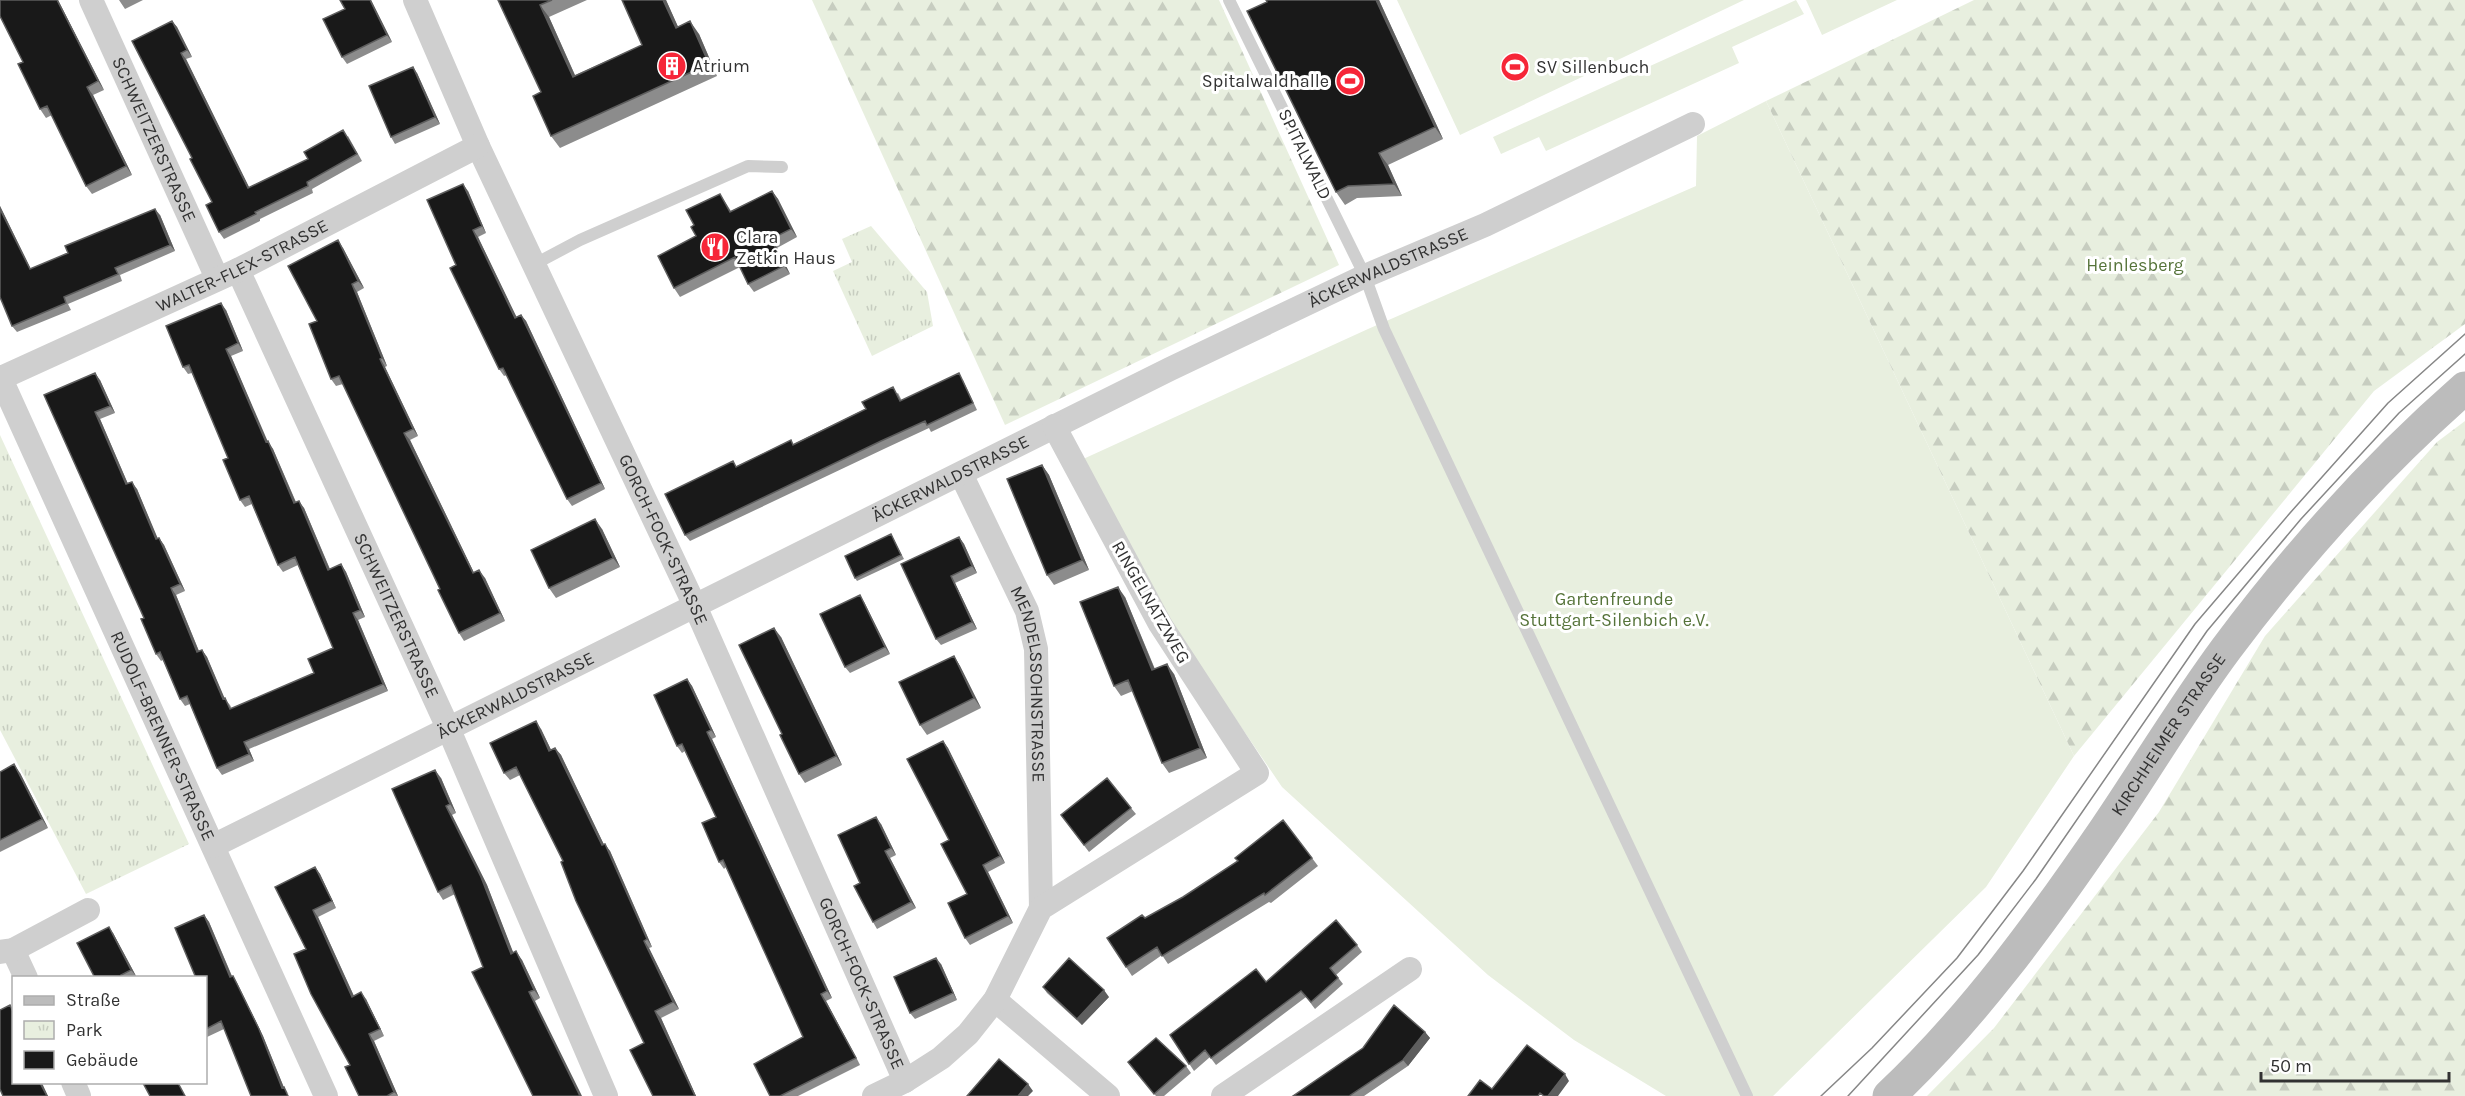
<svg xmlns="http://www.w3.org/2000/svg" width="2465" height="1096" viewBox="0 0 2465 1096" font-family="Karla,sans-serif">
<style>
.green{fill:#e8efdf}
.forest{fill:url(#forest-firs)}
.park{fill:url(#park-tufts)}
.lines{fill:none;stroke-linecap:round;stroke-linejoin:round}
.service{stroke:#cfcfcf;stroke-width:12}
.minor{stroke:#cfcfcf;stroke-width:24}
.secondary{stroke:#bcbcbc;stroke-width:33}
.tram{stroke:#878787;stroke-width:1.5}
.wall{fill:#8c8c8c}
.shaded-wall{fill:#5e5e5e}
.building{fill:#191919;stroke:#5e5e5e;stroke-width:1.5}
.labels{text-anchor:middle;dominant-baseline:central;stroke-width:6;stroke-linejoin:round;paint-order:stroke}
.poi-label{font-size:18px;fill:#323232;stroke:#fff;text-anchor:start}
.street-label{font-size:18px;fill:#323232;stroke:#fff}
.park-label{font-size:18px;fill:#557339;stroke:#fff}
</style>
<defs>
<pattern id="forest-firs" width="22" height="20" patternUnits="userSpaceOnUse" patternTransform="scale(1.5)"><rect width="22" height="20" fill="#e8efdf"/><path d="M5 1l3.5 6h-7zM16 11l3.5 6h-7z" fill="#c7cdc0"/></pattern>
<pattern id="park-tufts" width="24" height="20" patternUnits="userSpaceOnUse" patternTransform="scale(1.5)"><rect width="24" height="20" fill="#e8efdf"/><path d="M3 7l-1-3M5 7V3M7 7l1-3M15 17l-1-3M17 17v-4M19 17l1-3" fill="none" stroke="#c7cdc0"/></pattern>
</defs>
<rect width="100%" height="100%" fill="#fff"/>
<path class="green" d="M1397 0H1744L1460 135Z
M1796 0 1804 14 1732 47 1739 63 1546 151 1539 137 1501 154 1493 137Z
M1806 0H1897L1822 35Z
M1766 101 2074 756 1986 887 1773 1096H1666L1574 1040 1488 975 1282 787 1169 621 1081 460 1368 329 1696 186 1697 136Z"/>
<path class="forest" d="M812 0H1219L1339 265 1005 425Z
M1974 0H2465V324L2374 391 2074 756 1766 101Z
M2465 421V1096H1927L1994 1028 2159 812 2265 636 2437 442Z"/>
<path class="park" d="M871 226 927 292 933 326 872 356 833 271 852 262 842 239Z
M0 435 189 844 86 894 0 730Z"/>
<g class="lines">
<path class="service" d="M1229 0 1365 276 1384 329 1747 1096
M533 265 580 240 748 166 782 167"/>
<g class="minor">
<path id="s1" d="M91 0 217 278"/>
<path id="s2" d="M415 0 478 146 695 606 905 1081"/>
<path id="s3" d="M238 270 449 730 606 1096"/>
<path id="s4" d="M0 377 326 1096"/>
<path id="s5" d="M1 378 238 270 478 146"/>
<path id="s6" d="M961 474 1027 611 1036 649 1041 908"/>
<path id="s7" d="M213 846 1170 369 1365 276 1485 225 1693 124"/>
<path d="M13 950 26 978"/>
<path d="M0 952 13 950 88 910"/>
<path d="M995 1000 1108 1096"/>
<path d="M73 1082 79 1096"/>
<path d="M874 1096 905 1081 941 1058 968 1034 995 1000 1041 908 1257 773 1160 624 1054 426"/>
<path d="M1223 1096 1410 969"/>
</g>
<path class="secondary" id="s8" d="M1889 1096C1972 1018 2041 923 2106 828 2146 769 2183 707 2226 649 2297 554 2377 465 2465 388"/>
<path class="tram" d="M1821 1096 1872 1048 1957 958 2023 871 2195 624 2290 513 2388 403 2465 334
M1848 1096 1978 955 2036 879 2207 631 2301 519 2399 413 2465 354"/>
</g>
<path class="wall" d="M0 0H58L104 90 93 95 132 175 92 194 86 186 52 115 46 118 40 109Z
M119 0H143L125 9Z
M340 0H371L392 42 347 64 342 57 345 9Z
M498 0H587L549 17 575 75 642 45 622 0H666L678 27 699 34 717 76 560 148 551 136 541 92Z
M1266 0H1379L1443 139 1388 165 1402 196 1357 198 1345 205 1336 192Z
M172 21 177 27 192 57 186 59 249 188 308 159 348 136 362 161 312 189 313 193 260 219V221L224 239 219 232 212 202 192 158Z
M417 73 440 124 395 144 391 137Z
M468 191 486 233 478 237 516 317 521 315 526 321 605 489 572 506 567 499 507 375 504 376 499 369 456 265Z
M772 191 778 199 797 237 777 248 790 274 754 292 748 284 740 267 680 297 674 288 696 236 694 225 720 194 731 211Z
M0 206 31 269 160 215 175 251 120 275 122 281 68 304 71 310 17 332 12 326 0 297Z
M343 248 364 288 357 292 387 366 385 367 418 436 410 440 474 573 485 578 505 621 464 641 459 633 440 589 343 384 336 386 331 379 317 321Z
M226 310 243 351 231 356 267 442 273 449 296 502 304 508 330 569 341 564 346 572 365 617 358 620 388 691 249 749 254 761 222 775 217 768 190 704 185 706 180 699 163 660 161 661 156 654 144 618 44 395 100 380 115 413 100 419 128 484 137 489 157 538H159L164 545 185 591 176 595 199 651 202 650 207 657 224 698 230 705 232 709 314 673 333 648 298 565 283 572 278 565 252 504 245 507 240 500 228 458 192 373 188 374 183 367Z
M963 380 977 410 931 432 929 428 886 448 690 541 685 535 737 466 791 440 793 444 898 393 902 401Z
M1042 465 1049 475 1089 570 1054 585 1047 575Z
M602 529 620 567 556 598 549 588Z
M891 534 904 559 857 581 855 578Z
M959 537 964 544 977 573 955 583 977 629 941 645 936 639Z
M1125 597 1155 669 1174 674 1207 758 1169 773 1162 763 1133 691 1121 696 1114 686Z
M864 602 890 654 850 673 845 667Z
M781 637 842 765 805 783 799 774 782 734Z
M954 656 960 666 981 708 927 735 920 725Z
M687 679 692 686 716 737 712 739 832 998 826 1001 860 1065 798 1096H770L803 1037 726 867 724 869 719 862 716 817 685 751 682 753 677 746Z
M541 729 551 750 555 748 561 755 604 845 610 851 652 947 649 948 679 1009 661 1018 696 1096H653L644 1043 563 861 520 775 510 780 504 773Z
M943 741 948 748 1005 863 988 872 1013 923 970 945 965 938 967 894 949 840Z
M0 772 20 773 48 828 0 852Z
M441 778 456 813 452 815 487 885 513 953 522 960 540 998 535 1001 483 967 455 894 443 900 438 892Z
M1131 808 1136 814 1089 852 1061 815Z
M881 824 896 855 890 858 916 908 877 929 873 922 860 883Z
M1312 858 1318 866 1271 903 1269 902 1168 964 1162 955 1132 976 1107 938 1145 918Z
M315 867 320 874 336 908 318 917 354 996 366 999 384 1036 374 1041 398 1096H359L350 1065 306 949Z
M204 915 209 922 232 976H233L237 983 263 1036 284 1088 289 1094 224 1029 207 1037 206 1035Z
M113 933 136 976 134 978H95Z
M1357 945 1362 952 1336 975 1343 984 1315 1009 1306 997 1216 1065 1210 1057 1194 1071 1170 1035 1266 982Z
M941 964 957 1000 915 1019 910 1013Z
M1043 987 1109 997 1082 1025 1047 993Z
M1425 1032 1430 1038 1408 1066 1364 1096H1293Z
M1128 1062 1186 1066 1191 1073 1164 1096H1156Z"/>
<path class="shaded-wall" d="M57 0H58L104 90 98 81Z
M370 0H371L392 42 387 35Z
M663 0H666L684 40 676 28Z
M1376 0H1379L1443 139 1435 127Z
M540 5 549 17 581 89 573 77Z
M172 21 177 27 192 57 187 50Z
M690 21 699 34 717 76 709 64Z
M181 53 186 59 253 195 248 188Z
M413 67 417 73 440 124 435 117Z
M87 87 93 95 132 175 126 166Z
M1379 153 1388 165 1402 196 1394 184Z
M463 184 468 191 486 233 482 226Z
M772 191 778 199 797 237 791 229Z
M0 206 34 276 30 269 0 209Z
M155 209 160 215 175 251 170 245Z
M473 230 478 237 520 324 515 318Z
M771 239 777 248 790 274 784 266Z
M338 240 343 248 364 288 358 281Z
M352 284 357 292 387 366 382 358Z
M221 303 226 310 243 351 238 343Z
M521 315 526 321 605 489 601 483Z
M226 349 231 356 271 449 266 442Z
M380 359 385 367 418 436 413 429Z
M95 373 100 380 115 413 110 406Z
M95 412 100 419 131 491 126 484Z
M404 433 410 440 478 581 473 573Z
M268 441 273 449 299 510 294 503Z
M1042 465 1049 475 1089 570 1082 560Z
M132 482 137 489 161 546 156 539Z
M299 501 304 508 333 577 328 570Z
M595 519 602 529 620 567 613 558Z
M959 537 964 544 977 573 972 566Z
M159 538 164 545 185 591 180 584Z
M341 564 346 572 365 617 360 610Z
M479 570 485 578 505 621 500 613Z
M951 576 955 583 977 629 972 622Z
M1118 587 1125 597 1159 680 1152 670Z
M171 588 176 595 202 659 197 652Z
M860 595 864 602 890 654 885 647Z
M353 613 358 620 388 691 383 684Z
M774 628 781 637 842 765 836 756Z
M202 650 207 657 228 706 223 699Z
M954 656 960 666 981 708 974 698Z
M1167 664 1174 674 1207 758 1200 748Z
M687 679 692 686 716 737 711 730Z
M536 721 541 729 555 758 549 751Z
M707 732 712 739 832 998 827 991Z
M943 741 948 748 1005 863 1000 856Z
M244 742 249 749 254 761 249 754Z
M555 748 561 755 608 853 602 845Z
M14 764 20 773 48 828 42 819Z
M435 770 441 778 456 813 450 804Z
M446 806 452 815 487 885 517 962 511 954Z
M876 817 881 824 896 855 891 848Z
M605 844 610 851 652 947 647 939Z
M885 851 890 858 916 908 911 902Z
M983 865 988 872 1013 923 1008 916Z
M315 867 320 874 336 908 332 901Z
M313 910 318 917 357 1003 352 997Z
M204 915 209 922 235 984 230 977Z
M109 927 113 933 136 976 131 970Z
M644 941 649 948 679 1009 673 1002Z
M516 951 522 960 540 998 534 990Z
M936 958 941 964 957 1000 953 993Z
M233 976 237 983 263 1036 287 1095 282 1088Z
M1104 990 1109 997 1082 1025 1077 1019Z
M361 992 366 999 384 1036 380 1029Z
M529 992 535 1001 582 1096H580Z
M821 994 826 1001 860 1065 856 1058Z
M655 1011 661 1018 696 1096H695Z
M1425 1032 1430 1038 1408 1066 1403 1060Z
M369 1034 374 1041 398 1096 394 1092Z
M1565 1074 1569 1081 1558 1096H1548Z
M40 1083H42L48 1096H47Z
M1028 1084 1033 1091 1028 1096H1018Z"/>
<path class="building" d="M0 0H57L98 81 87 87 126 166 86 186 47 106 40 109 18 64 23 62 0 16Z
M340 0H370L387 35 342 57 323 19 345 9Z
M498 0H552L540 5 573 77 642 45 622 0H663L676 28 690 21 709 64 551 136 533 96 541 92Z
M1266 0H1376L1435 127 1379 153 1394 184 1348 186 1336 192 1247 11 1267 2Z
M172 21 187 50 181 53 248 188 308 159 304 152 343 130 357 154 307 182 308 186 255 212 256 214 219 232 206 205 212 202 190 159 192 158 132 41Z
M413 67 435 117 391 137 369 86Z
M463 184 482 226 473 230 515 318 521 315 601 483 567 499 503 368 499 369 450 268 456 265 427 200Z
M772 191 791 229 771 239 784 266 748 284 735 257 674 288 658 256 696 236 691 227 694 225 686 210 720 194 730 212Z
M0 209 30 269 68 253 65 246 155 209 170 245 115 268 118 274 64 297 66 303 12 326 0 297Z
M338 240 358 281 352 284 382 358 380 359 413 429 404 433 473 573 479 570 500 613 459 633 438 590 440 589 339 376 331 379 309 324 317 321 288 266Z
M221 303 238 343 226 349 266 442 268 441 294 503 299 501 328 570 341 564 360 610 353 613 383 684 244 742 249 754 217 768 187 696 180 699 160 652 156 654 141 619 144 618 44 395 95 373 110 406 95 412 126 484 132 482 156 539 159 538 180 584 171 588 197 652 202 650 223 699 225 698 230 709 314 673 308 659 333 648 295 557 278 565 249 496 240 500 223 460 228 458 189 365 183 367 166 326Z
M959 373 973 403 927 425 925 421 881 441 685 535 665 494 733 461 736 467 791 440 793 445 866 409 862 402 893 387 900 401Z
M1042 465 1082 560 1047 575 1007 479Z
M595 519 613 558 549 588 531 550Z
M891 534 901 555 855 578 845 556Z
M959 537 972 566 951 576 972 622 936 639 901 564Z
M1118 587 1152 670 1167 664 1200 748 1162 763 1128 680 1114 686 1080 602Z
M860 595 885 647 845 667 820 614Z
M774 628 836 756 799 774 780 735 782 734 739 645Z
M954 656 974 698 920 725 899 682Z
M687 679 711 730 707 732 827 991 821 994 856 1058 780 1096H770L754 1064 803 1037 723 860 719 862 702 823 716 817 682 744 677 746 654 695Z
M536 721 549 751 555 748 602 845 605 844 647 939 644 941 673 1002 655 1011 695 1096H653L630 1050 644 1043 576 901 561 862 563 861 516 767 504 773 490 743Z
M943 741 1000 856 983 865 1008 916 965 938 948 903 967 894 941 844 949 840 907 759Z
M14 764 42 819 0 840V772Z
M435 770 450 804 446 806 481 877 511 954 516 951 534 990 529 992 580 1096H533L472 972 483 967 451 885 438 892 392 789Z
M1107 778 1131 808 1084 845 1061 815Z
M876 817 891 848 885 851 911 902 873 922 854 886 860 883 838 835Z
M1283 820 1312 858 1265 895 1264 893 1162 956 1157 947 1126 967 1107 938 1142 915 1145 918 1183 897 1238 861 1235 858Z
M315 867 332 901 313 910 352 997 361 992 380 1029 369 1034 394 1092 387 1096H359L345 1067 350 1065 311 994 294 954 306 949 275 887Z
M204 915 230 977 233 976 259 1029 282 1088 284 1087 288 1096H251L221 1021 206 1029V978H196L175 928Z
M1336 920 1357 945 1330 968 1338 978 1311 1002 1301 991 1211 1058 1205 1050 1189 1064 1170 1035 1256 969 1266 982Z
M109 927 131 970 121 975 123 978H95L77 943Z
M936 958 953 993 910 1013 894 977Z
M1069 958 1104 990 1077 1019 1043 987Z
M10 1005 14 1014V1083H40L47 1096H3L0 1089V1010Z
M1394 1005 1425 1032 1403 1060 1349 1096H1293L1363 1048Z
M1156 1038 1186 1066 1154 1094 1128 1062Z
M1527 1045 1565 1074 1548 1096H1544L1540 1093 1538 1096H1468L1480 1080 1492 1089Z
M999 1059 1028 1084 1018 1096H967Z
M143 1083H178L185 1096H150Z"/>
<defs>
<g id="building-disc" transform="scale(1.5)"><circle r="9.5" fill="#f62638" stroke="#fff"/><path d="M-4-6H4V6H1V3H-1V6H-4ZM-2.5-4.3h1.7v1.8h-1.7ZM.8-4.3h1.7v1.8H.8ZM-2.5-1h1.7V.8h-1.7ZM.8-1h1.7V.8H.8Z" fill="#fff"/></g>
<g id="stadium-disc" transform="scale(1.5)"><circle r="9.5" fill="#f62638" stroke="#fff"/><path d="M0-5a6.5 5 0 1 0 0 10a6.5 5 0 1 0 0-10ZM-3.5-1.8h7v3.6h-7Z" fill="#fff"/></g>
<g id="restaurant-disc" transform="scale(1.5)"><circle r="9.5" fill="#f62638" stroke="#fff"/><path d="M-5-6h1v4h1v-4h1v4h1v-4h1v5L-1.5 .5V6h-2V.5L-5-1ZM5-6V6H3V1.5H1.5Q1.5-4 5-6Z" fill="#fff"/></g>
</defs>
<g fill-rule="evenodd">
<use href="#building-disc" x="672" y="66"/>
<use href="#stadium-disc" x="1515" y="67"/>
<use href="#stadium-disc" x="1350" y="81"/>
<use href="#restaurant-disc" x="715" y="247"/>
</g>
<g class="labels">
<g class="poi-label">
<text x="693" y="66">Atrium</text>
<text x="1536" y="67">SV Sillenbuch</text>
<text x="1329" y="81" text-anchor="end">Spitalwaldhalle</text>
<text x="736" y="237">Clara<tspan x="736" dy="21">Zetkin Haus</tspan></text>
</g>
<g class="street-label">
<text stroke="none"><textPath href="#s1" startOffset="153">SCHWEITZERSTRASSE</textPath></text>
<text transform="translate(1305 154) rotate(64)">SPITALWALD</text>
<text stroke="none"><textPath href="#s5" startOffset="266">WALTER-FLEX-STRASSE</textPath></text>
<text stroke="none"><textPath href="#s7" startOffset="1310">ÄCKERWALDSTRASSE</textPath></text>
<text stroke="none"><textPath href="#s7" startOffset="824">ÄCKERWALDSTRASSE</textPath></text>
<text stroke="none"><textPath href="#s2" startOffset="594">GORCH-FOCK-STRASSE</textPath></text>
<text transform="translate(1151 602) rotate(60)">RINGELNATZWEG</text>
<text stroke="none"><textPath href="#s3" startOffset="380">SCHWEITZERSTRASSE</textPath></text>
<text stroke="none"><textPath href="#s6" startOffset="225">MENDELSSOHNSTRASSE</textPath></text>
<text stroke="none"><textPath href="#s7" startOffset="338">ÄCKERWALDSTRASSE</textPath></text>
<text stroke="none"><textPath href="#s8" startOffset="458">KIRCHHEIMER STRASSE</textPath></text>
<text stroke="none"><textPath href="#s4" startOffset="394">RUDOLF-BRENNER-STRASSE</textPath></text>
<text stroke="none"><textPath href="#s2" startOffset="1080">GORCH-FOCK-STRASSE</textPath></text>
</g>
<g class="park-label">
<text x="2135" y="265">Heinlesberg</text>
<text x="1614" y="599">Gartenfreunde<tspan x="1614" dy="21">Stuttgart-Silenbich e.V.</tspan></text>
</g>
</g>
<rect x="12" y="976" width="195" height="108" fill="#ffffff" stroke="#adadad" stroke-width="1.5"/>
<rect x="24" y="996" width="30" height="9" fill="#bcbcbc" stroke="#adadad" stroke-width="1.5"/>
<text x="66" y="1006" font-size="18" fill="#323232">Straße</text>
<rect x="24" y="1021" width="30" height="18" fill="url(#park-tufts)" stroke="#adadad" stroke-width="1.5"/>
<text x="66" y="1036" font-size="18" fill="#323232">Park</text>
<rect x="24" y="1051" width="30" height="18" fill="#191919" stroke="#adadad" stroke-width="1.5"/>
<text x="66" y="1066" font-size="18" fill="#323232">Gebäude</text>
<path d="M2261 1072v9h188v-9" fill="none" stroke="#323232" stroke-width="3"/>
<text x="2270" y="1072" font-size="18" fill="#323232" stroke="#ffffff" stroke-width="4.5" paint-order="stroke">50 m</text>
</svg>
